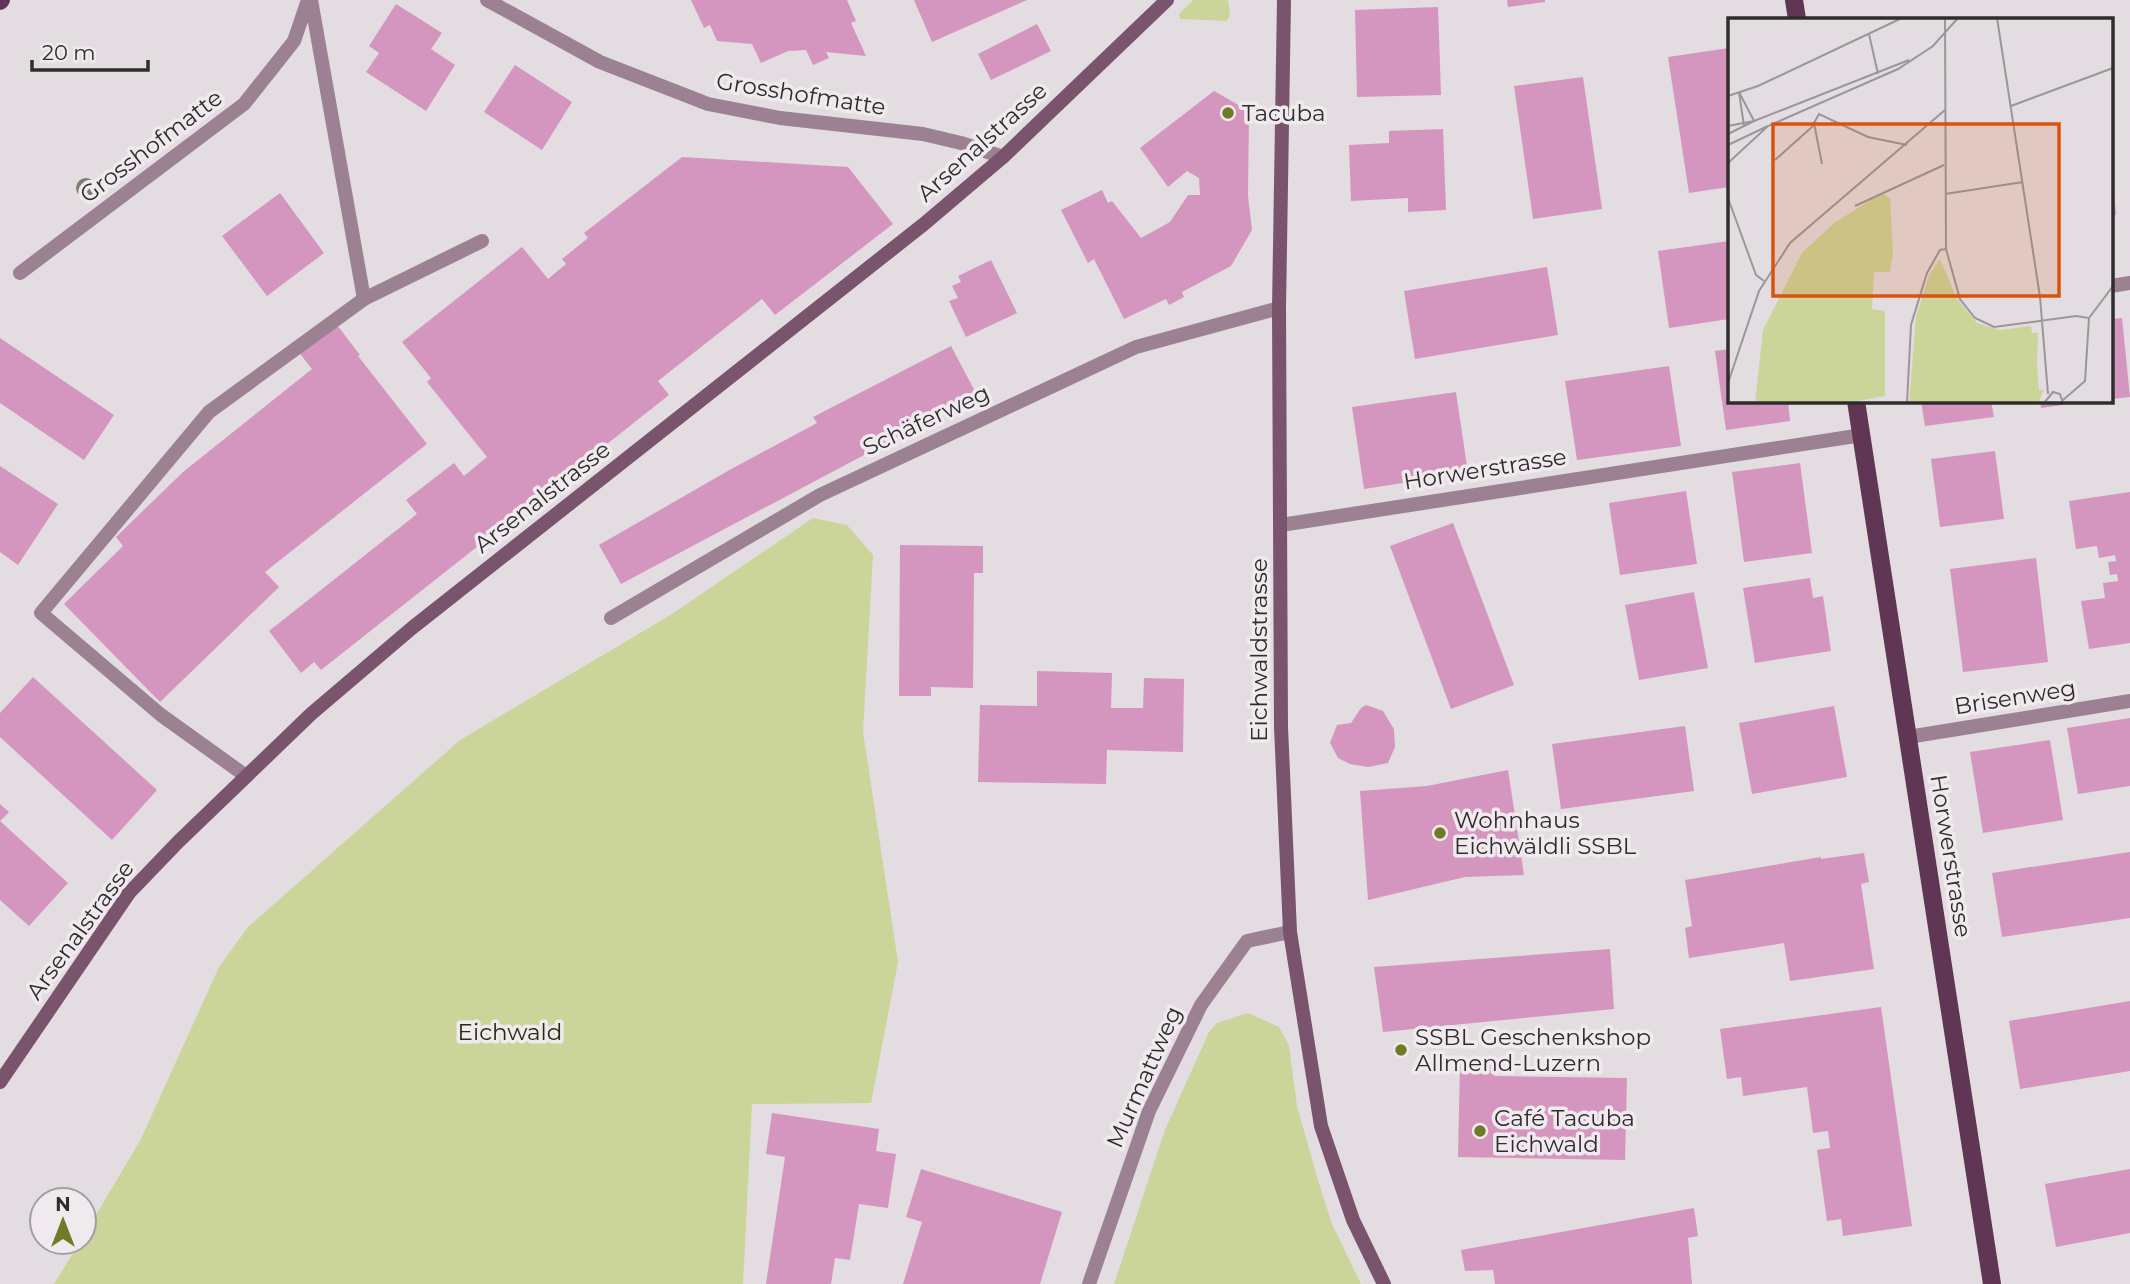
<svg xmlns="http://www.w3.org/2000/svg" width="2130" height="1284" viewBox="0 0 2130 1284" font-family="Montserrat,sans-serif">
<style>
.green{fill:#cbd59a}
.building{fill:#d496bf}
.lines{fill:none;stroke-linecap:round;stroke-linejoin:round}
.lane{stroke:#9c8192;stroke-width:14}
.street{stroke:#9c8192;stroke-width:14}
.secondary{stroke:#7a546d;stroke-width:14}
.primary{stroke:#613554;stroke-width:18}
.tree{fill:#7d7c6e}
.poi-dot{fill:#717b27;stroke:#f0eaee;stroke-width:2.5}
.labels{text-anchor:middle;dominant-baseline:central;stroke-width:7;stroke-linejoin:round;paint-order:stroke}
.street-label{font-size:23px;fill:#2f2c2e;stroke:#f0eaee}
.poi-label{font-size:23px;fill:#2f2c2e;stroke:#f0eaee;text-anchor:start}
.park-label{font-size:23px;fill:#292d0f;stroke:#f0eaee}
.inset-road{fill:none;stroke:#9b9699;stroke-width:2}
.view{fill:#d6540f;fill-opacity:0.15;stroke:#d6540f;stroke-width:3.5}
.inset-edge{fill:none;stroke:#2f2c2e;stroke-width:3.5}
</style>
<rect width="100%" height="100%" fill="#e3dce1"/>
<path class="green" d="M1193 0H1228L1230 14 1227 21 1180 19 1179 14Z
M813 518 847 525 873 555 863 732 898 962 871 1103 752 1104 743 1284H54L80 1242H84V1235L140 1141 219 967 248 927 460 740 672 614Z
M1248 1013 1279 1027 1289 1046 1297 1106 1317 1177 1332 1224 1361 1284H1114L1165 1130 1209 1032 1217 1023Z"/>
<path class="building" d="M691 0H847L856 21 851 23 866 56 826 52 829 58 813 65 806 50 788 51 761 63 752 44 717 41 710 25 704 28Z
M914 0H1027L932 42Z
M1507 0H1545V2L1508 7Z
M396 4 442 33 431 49 455 65 426 111 366 72 379 53 369 46Z
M1438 7 1441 95 1357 97 1355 10Z
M1037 24 1051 51 991 80 978 54Z
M1729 48V187L1689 193 1668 57Z
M515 65 572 102 542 150 484 112Z
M1583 77 1602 209 1533 219 1514 86Z
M1214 91 1249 111 1248 196 1252 230 1231 266 1182 292 1184 297 1169 305 1166 299 1124 319 1094 259 1088 263 1061 210 1102 190 1108 203 1112 201 1141 238 1170 222 1188 195H1200L1199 178 1187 171 1168 187 1140 148Z
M1443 129 1446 210 1408 212V198L1351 201 1349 145 1389 143V131Z
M682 157 848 167 893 224 775 315 762 299 658 381 669 395 321 670 314 662 301 673 269 631 417 514 406 500 454 463 464 476 487 457 427 382 431 378 402 342 522 247 548 279 566 264 562 259 588 238 584 233Z
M2111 181H2113L2116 215 2111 216Z
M280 193 324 253 267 296 222 236Z
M1729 241V319L1669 328 1658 251Z
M991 260 1017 313 966 337 949 301 958 298 952 286 961 282 958 276Z
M1547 267 1558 335 1415 359 1404 291Z
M2122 318 2130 397 2111 399V319Z
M334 321 360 355 358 356 427 444 265 572 279 587 160 702 64 604 123 546 116 537 183 472 312 369 297 350Z
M0 338 114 415 84 460 0 403Z
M951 346 977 395 621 584 599 545 733 468 817 423 813 417Z
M1729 349V401H1788L1790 421 1726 430 1715 351Z
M1669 366 1681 446 1577 460 1565 381Z
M1456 392 1468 473 1364 489 1352 407Z
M1921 401H1991L1994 417 1925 426Z
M2040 401H2084V402L2041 408Z
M1995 451 2004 519 1940 527 1931 459Z
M1800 463 1812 553 1744 562 1732 472Z
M0 466 58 504 18 565 0 552Z
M1686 491 1697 564 1620 575 1609 503Z
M2130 492V643L2089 649 2081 601 2105 598 2103 583 2118 581 2117 574 2110 575 2108 562 2116 561 2115 555 2099 558 2097 546 2076 549 2069 501Z
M1453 523 1514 685 1451 709 1390 546Z
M900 545 983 546V573H974L973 688 931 687V696H899Z
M2036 558 2048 662 1963 672 1950 569Z
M1810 578 1813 598 1823 596 1831 651 1755 663 1743 588Z
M1694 592 1708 668 1639 680 1625 605Z
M1037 671 1112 673 1111 708H1143L1144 678 1184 679 1183 752 1107 750 1106 784 978 782 980 705 1037 706Z
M33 677 157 790 112 840 0 737V713Z
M1366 705 1383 711 1394 729 1395 747 1388 763 1368 767 1350 764 1338 758 1330 743 1337 725 1351 723 1361 708Z
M1834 706 1847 777 1752 794 1739 723Z
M2130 718V786L2078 794 2067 728Z
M1685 726 1694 791 1561 809 1552 744Z
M2050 740 2063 820 1983 833 1970 752Z
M1508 770 1524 875 1465 877 1368 900 1360 791 1427 786Z
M0 804 9 812 0 821 68 883 29 926 0 900Z
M2130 852V918L2002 937 1992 873Z
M1864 853 1869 882 1861 884 1874 969 1790 981 1784 943 1689 958 1685 928 1692 926 1685 880 1821 857V859Z
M1610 949 1614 1009 1383 1032 1374 967Z
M2130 1001V1071L2020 1089 2009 1021Z
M1881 1007 1912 1226 1843 1236 1841 1219 1827 1221 1817 1150 1830 1148 1828 1131 1813 1133 1807 1087 1743 1096 1741 1077 1727 1079 1720 1029Z
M1460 1064 1495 1065 1494 1076 1627 1078 1625 1160 1458 1157Z
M772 1113 879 1129 876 1151 896 1154 888 1208 859 1204 850 1260 835 1258 831 1284H766L785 1157 766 1154Z
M921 1169 1062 1212 1040 1284H903L922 1222 906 1217Z
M2130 1169V1233L2056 1247 2045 1184Z
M1694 1208 1698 1236 1688 1238 1692 1284H1495L1493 1270 1465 1271 1461 1250Z"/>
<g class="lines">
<path class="lane" d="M2111 286 2130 283
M1908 737 2130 701
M246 776 161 715 41 613 209 412 364 299 482 241"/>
<path class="street" d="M311 0 364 299
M487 0 600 62 708 104 780 118 923 134 961 143 1003 157
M20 273 244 104 294 41 308 0
M1281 525 1862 435
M611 618 820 495 1136 347 1279 308
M1089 1284 1149 1111 1201 1005 1247 941 1290 932"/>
<path class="secondary" d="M1284 0 1279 308 1281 727 1290 932 1321 1126 1353 1220 1384 1284
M0 1082 129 893 178 842 311 714 412 628 924 224 1003 157 1167 0"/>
<path class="primary" d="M1794 0 1797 19
M0 1 1 0
M1856 401 1992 1284"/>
</g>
<circle class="tree" cx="86" cy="188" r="10"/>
<g class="poi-dot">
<circle cx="1228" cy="113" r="7"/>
<circle cx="1440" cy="833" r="7"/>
<circle cx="1401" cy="1050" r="7"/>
<circle cx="1480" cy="1131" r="7"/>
</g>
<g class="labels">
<g class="street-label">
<text transform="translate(801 94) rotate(9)">Grosshofmatte</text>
<text transform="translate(982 142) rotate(-42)">Arsenalstrasse</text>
<text transform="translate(151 146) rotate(-37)">Grosshofmatte</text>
<text transform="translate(926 420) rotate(-25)">Schäferweg</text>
<text transform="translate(1485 469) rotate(-9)">Horwerstrasse</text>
<text transform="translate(542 497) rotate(-38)">Arsenalstrasse</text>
<text transform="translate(1259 650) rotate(-90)">Eichwaldstrasse</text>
<text transform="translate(2015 697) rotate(-9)">Brisenweg</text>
<text transform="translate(1951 856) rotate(81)">Horwerstrasse</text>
<text transform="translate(80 930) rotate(-54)">Arsenalstrasse</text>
<text transform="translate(1144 1077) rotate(-66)">Murmattweg</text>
</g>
<g class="poi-label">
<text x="1242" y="113">Tacuba</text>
<text x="1454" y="820">Wohnhaus<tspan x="1454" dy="26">Eichwäldli SSBL</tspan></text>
<text x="1415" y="1037">SSBL Geschenkshop<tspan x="1415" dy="26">Allmend-Luzern</tspan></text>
<text x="1494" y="1118">Café Tacuba<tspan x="1494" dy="26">Eichwald</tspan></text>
</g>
<g class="park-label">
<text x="510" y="1032">Eichwald</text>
</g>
</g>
<g transform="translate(1728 18)">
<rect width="385" height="385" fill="#e3dce1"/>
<path d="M154 175 162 180 165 235 162 254H146L144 291 157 293V378L117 385H27L35 312 74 235 106 205ZM212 241 228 279 249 305 272 312 303 308 304 315H310L309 347 311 372H316L310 385H181L188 299 201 257Z" fill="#cbd59a"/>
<path class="inset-road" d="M217 0 218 231 232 281 247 300 266 309 348 298 361 300M269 0 312 279 320 376M141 16 150 56M11 74 16 108M11 74 26 103M0 78 30 68 174 0M283 88 385 50M0 108 26 103 181 42M0 116 26 103M0 127 40 108M47 142 85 108M0 145 40 108 170 51 205 28 230 0M94 146 86 105 91 96 140 119 179 127M217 176 295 164M0 180 28 257 36 263M127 188 216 147M0 365 31 273 62 225 217 92M335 382 357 363 361 300 385 268M179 385 183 307 199 255 212 232 218 231M316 385 325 374 332 376 335 385"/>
<path class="view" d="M45 106H331V278H45Z"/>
<rect width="385" height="385" class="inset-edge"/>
</g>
<g transform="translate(63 1221)"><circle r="33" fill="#f0eaee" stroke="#a39ea1" stroke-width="2"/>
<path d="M0-5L12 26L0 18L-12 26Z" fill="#717b27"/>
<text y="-10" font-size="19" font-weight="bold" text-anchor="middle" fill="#2f2c2e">N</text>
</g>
<path d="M32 60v10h116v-10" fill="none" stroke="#2f2c2e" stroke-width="3.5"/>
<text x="42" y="60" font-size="21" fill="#2f2c2e" stroke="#f0eaee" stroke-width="5" paint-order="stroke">20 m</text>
</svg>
